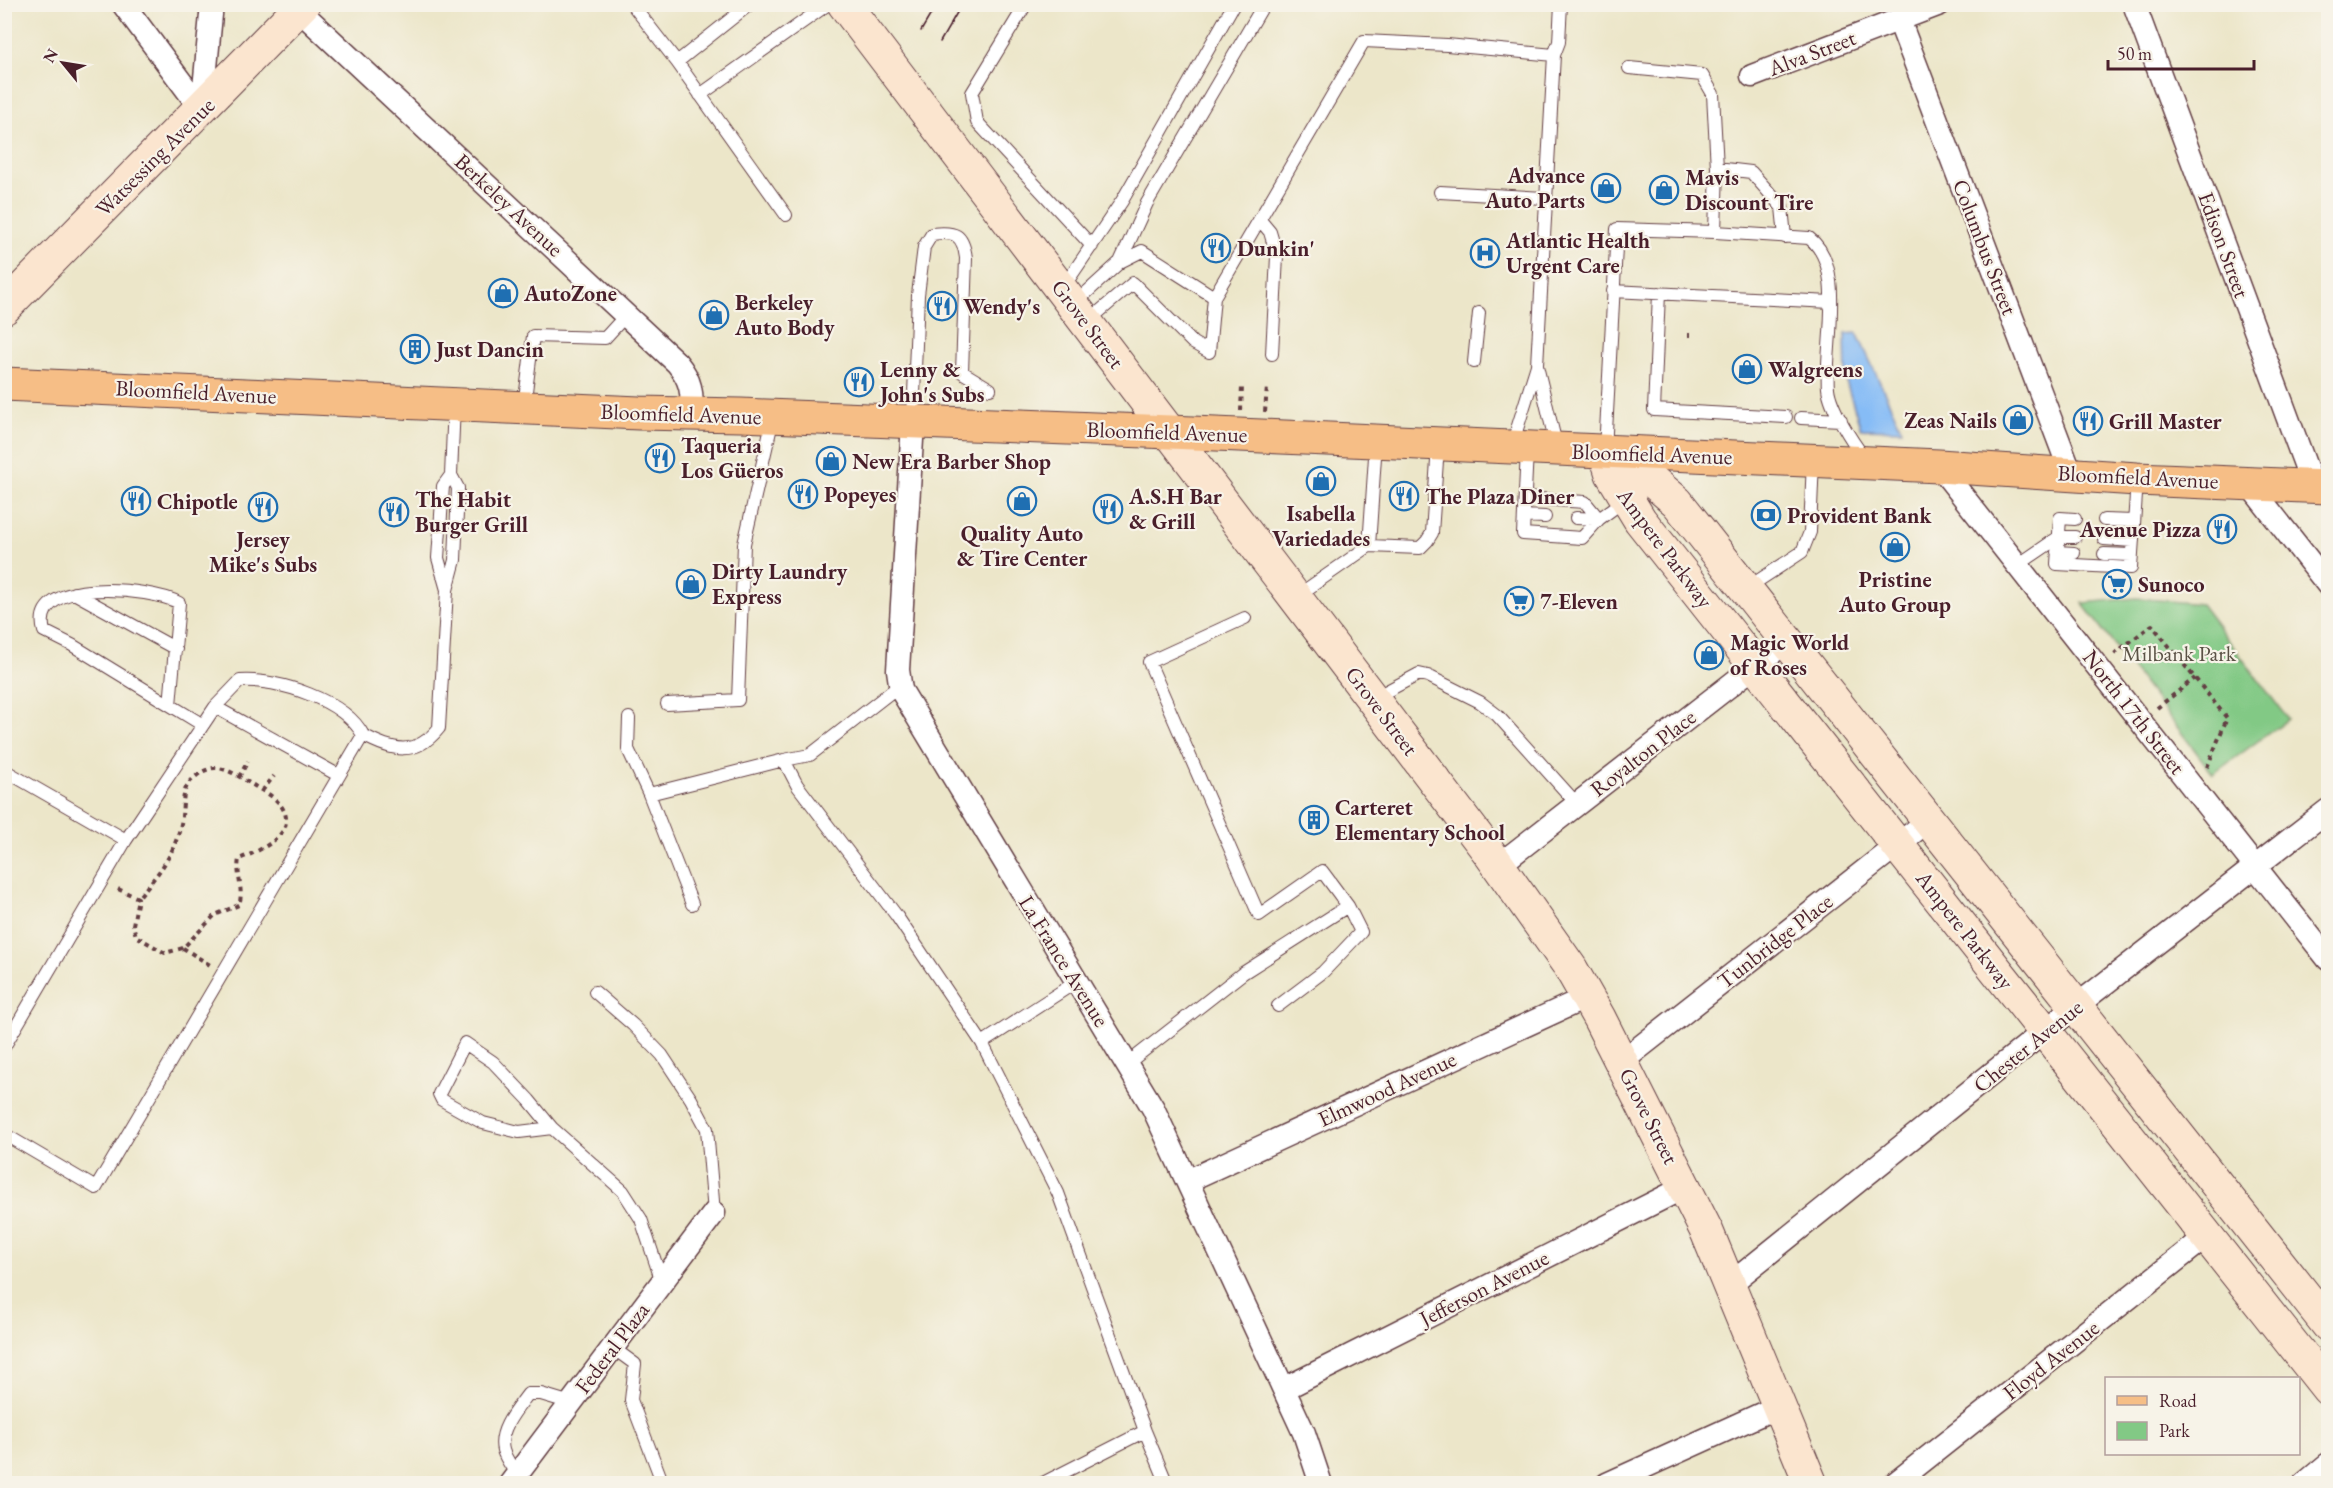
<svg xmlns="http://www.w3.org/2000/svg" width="2333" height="1488" viewBox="0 0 2333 1488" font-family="'EB Garamond',serif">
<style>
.green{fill:#82c985;stroke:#667458;stroke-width:1.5}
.water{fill:#86bcf6;stroke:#686e90;stroke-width:1.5}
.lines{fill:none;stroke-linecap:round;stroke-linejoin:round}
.lane-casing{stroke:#623d43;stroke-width:14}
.street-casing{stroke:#623d43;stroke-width:25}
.secondary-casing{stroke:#623d43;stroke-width:35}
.primary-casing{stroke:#623d43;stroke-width:35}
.path{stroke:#623d43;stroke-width:4;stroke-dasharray:4.5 4.5;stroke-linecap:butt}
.lane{stroke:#fff;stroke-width:12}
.street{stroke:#fff;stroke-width:22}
.secondary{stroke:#fbe5cf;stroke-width:33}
.primary{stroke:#f6be86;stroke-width:33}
.tram{stroke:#4a1f2b;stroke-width:1.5}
.labels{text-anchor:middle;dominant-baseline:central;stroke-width:4.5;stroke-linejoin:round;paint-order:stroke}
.street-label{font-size:22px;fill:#4a1f2b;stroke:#f7f3e8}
.poi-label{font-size:22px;font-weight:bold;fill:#4a1f2b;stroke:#f7f3e8;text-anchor:start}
.park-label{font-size:22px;fill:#5b5246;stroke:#f7f3e8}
</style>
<rect width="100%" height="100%" fill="#f7f3e8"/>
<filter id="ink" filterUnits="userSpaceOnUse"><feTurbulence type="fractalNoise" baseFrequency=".0167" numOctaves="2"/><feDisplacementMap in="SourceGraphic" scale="12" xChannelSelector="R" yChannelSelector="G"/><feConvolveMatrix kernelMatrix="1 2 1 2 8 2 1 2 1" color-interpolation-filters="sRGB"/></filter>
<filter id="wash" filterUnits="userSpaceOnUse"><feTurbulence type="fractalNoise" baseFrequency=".008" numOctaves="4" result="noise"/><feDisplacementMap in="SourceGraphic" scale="24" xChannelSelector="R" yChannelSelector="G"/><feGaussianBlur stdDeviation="1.35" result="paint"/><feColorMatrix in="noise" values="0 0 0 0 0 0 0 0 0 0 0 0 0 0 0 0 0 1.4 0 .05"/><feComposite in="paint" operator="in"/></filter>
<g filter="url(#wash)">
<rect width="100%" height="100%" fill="#ece6c9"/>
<path class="green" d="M2137 598 2201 604 2288 719 2213 774 2082 603Z"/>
<path class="water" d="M1857 333 1902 430 1861 429 1846 382 1845 334Z"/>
</g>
<g filter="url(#ink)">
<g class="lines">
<g class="lane-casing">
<path id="lane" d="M632 4 677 62 786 215
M1026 4 972 93 977 122 1092 246
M1554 55 1559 42 1561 4
M677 62 750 4
M1629 68 1702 75 1713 94 1717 168 1715 232
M700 95 828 4
M1717 168 1751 172 1782 207 1785 237
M1440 192 1544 198
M1260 220 1270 232 1277 256 1272 354
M1120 262 1147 203 1264 4
M1062 289 1122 201 1234 4
M1613 291 1831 302
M1659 293 1654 410 1786 417
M1074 304 1120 262 1142 251 1214 297
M1087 322 1133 283 1193 343 1209 352 1214 297 1364 41 1447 45 1554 55 1537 365 1512 445
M1474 362 1479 313
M1537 366 1557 448
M524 407 533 336 605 338 626 315
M1801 418 1841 420
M913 419 918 295 924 247 932 234C955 231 963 234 966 258L962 372 990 389
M1527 450 1523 534 1582 538 1599 519 1625 500
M1605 450 1617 229 1715 232 1809 238C1847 266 1824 347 1828 388 1830 407 1852 442 1864 457
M1525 498 1585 502 1599 519
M1524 516 1545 517
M1576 518 1599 519
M2075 519 2060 518 2057 564 2131 568 2137 480
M2104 520 2134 521
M2104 539 2133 541
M1369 546 1420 548 1427 541 1432 533 1438 446
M2057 552 2074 553
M2104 554 2131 555
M2018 565 2059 537H2075
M1747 588 1802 552 1810 532 1813 460
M447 590 438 558 443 486 451 475
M74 593 176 649
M1297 596 1369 546 1376 442
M900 685 810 755 784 760 797 785 896 915 982 1043 1076 982
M1374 698 1419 674 1428 676 1480 702 1497 715 1577 804
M667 704 738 700 744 544 773 418
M170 705 179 603C153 588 28 575 44 631L72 645 170 705 203 725
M215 707 338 775
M629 718 628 749 649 794
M4 770 126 840 4 1047
M126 840 215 707 240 681C277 678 346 701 363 735
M692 904 649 794 784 760
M595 992 633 1025 662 1055 691 1099 707 1129 714 1213
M1278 1006 1323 972 1361 932 1348 906
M982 1043 1058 1193 1145 1431 1167 1484
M1128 1063 1243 973 1348 906 1322 871 1259 915 1149 662 1245 618
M552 1128 519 1132 483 1123 442 1100 439 1094 465 1043 493 1062 529 1100 552 1128 623 1191 641 1219 662 1282
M4 1134 96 1188 363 735C392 751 416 757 439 728L447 590 455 560 458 488 451 475 454 405
M613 1348 635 1364 631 1400 663 1484
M517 1475C512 1467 505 1458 503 1450 498 1430 517 1409 528 1394H541L571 1403
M1041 1484 1145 1431"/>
</g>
<g class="street-casing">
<path id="street" d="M123 4 202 110
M2134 4 2313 486
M299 10 677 363C691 380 693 393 691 414
M1899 20 2071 473
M1752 76 1940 4
M202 110 212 4
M913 423 898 670 901 690 1153 1108 1304 1433 1321 1484
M1939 466 2328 959
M2248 483 2328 585
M1499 865 1787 641
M1621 1062 1929 820
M1187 1181 1587 997
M1729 1285 2076 1006 2328 810
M1284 1389 1685 1187
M510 1484 714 1213
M1607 1484 1779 1406
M1894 1484 2207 1236
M2304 1484 2328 1464"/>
</g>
<g class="secondary-casing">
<path id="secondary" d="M844 4 1488 851 1570 967 1599 1018 1707 1232 1811 1484
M4 308 303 4
M1605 452 1612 474 1640 520 2328 1389
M1605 452 1643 473 1677 502 2328 1325"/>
</g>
<g class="primary-casing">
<path id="primary" d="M4 384 639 413 741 415 1170 432 1939 466 2137 479 2328 487"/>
</g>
<path class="path" d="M1688 335H1690
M1241 411 1242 386
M1265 412 1267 387
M2114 654 2152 625 2227 718 2206 770
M2157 708 2195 678
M239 777 248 761
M262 791 274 776
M118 889 138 898 133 925 136 936 165 953 183 948 215 915 239 905C244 891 236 874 239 859 262 850 306 830 276 800 270 794 260 790 253 785 242 779 229 768 215 768 205 768 191 778 186 788 182 796 183 815 181 824 173 858 159 872 138 898
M183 948 210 965"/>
<use href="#lane" class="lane"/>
<use href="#street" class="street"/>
<use href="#secondary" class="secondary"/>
<use href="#primary" class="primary"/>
<path class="tram" d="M921 31 937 4
M940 42 962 4"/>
</g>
</g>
<defs>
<g id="shop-ring" transform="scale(1.5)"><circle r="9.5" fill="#f7f3e8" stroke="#1f6fb2" stroke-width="1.5"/><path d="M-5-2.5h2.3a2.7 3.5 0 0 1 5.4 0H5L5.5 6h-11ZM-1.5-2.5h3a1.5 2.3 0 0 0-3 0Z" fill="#1f6fb2"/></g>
<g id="restaurant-ring" transform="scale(1.5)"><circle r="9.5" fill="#f7f3e8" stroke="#1f6fb2" stroke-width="1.5"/><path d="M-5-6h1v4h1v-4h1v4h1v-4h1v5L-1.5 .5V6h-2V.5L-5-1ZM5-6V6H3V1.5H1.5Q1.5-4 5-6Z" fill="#1f6fb2"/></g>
<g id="hospital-ring" transform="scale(1.5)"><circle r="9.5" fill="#f7f3e8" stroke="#1f6fb2" stroke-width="1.5"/><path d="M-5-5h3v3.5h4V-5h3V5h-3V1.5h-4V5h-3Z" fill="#1f6fb2"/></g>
<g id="building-ring" transform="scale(1.5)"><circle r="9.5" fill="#f7f3e8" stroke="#1f6fb2" stroke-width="1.5"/><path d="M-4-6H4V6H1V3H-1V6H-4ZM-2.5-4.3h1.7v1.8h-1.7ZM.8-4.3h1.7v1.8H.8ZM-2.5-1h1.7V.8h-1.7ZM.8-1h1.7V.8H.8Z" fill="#1f6fb2"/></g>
<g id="bank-ring" transform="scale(1.5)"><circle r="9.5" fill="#f7f3e8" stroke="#1f6fb2" stroke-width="1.5"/><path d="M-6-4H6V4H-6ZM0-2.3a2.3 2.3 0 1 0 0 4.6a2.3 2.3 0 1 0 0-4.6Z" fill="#1f6fb2"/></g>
<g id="supermarket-ring" transform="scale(1.5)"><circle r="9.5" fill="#f7f3e8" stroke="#1f6fb2" stroke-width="1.5"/><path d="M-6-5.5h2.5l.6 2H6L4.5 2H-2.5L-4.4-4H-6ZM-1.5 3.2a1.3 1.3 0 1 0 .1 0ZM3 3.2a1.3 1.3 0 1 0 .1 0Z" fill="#1f6fb2"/></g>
</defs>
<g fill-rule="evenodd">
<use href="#shop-ring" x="1606" y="188"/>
<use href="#shop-ring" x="1664" y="190"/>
<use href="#restaurant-ring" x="1216" y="248"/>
<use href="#hospital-ring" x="1485" y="253"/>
<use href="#shop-ring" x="503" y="293"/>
<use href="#restaurant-ring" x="942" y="306"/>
<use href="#shop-ring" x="714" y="315"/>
<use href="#building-ring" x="415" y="349"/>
<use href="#shop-ring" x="1747" y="369"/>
<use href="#restaurant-ring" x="859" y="382"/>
<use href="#shop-ring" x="2018" y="420"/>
<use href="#restaurant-ring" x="2088" y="421"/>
<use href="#restaurant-ring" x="660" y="458"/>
<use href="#shop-ring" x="831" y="461"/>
<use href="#shop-ring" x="1321" y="481"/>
<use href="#restaurant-ring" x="803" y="494"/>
<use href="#restaurant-ring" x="1404" y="496"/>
<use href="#restaurant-ring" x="136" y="501"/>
<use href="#shop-ring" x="1022" y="501"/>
<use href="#restaurant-ring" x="263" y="507"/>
<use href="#restaurant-ring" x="1108" y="509"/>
<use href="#restaurant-ring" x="394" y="512"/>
<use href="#bank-ring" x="1766" y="515"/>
<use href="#restaurant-ring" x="2222" y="529"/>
<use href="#shop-ring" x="1895" y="547"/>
<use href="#shop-ring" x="691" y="584"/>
<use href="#supermarket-ring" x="2117" y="584"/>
<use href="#supermarket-ring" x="1519" y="601"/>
<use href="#shop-ring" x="1709" y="655"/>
<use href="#building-ring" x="1314" y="820"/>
</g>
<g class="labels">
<g class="street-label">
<text transform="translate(1812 53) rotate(-21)">Alva Street</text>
<text transform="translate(155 157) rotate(-45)">Watsessing Avenue</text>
<text transform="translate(509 205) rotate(43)">Berkeley Avenue</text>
<text transform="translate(2224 245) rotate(70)">Edison Street</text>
<text transform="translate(1985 247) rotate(69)">Columbus Street</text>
<text transform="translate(1088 324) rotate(53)">Grove Street</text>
<text transform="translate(196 392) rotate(3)">Bloomfield Avenue</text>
<text transform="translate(681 414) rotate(2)">Bloomfield Avenue</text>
<text transform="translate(1167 432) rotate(2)">Bloomfield Avenue</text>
<text transform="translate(1652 454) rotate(2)">Bloomfield Avenue</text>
<text transform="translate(2138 477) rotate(3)">Bloomfield Avenue</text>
<text transform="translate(1665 548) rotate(53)">Ampere Parkway</text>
<text transform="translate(1382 711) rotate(53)">Grove Street</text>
<text transform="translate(2134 712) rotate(52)">North 17th Street</text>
<text transform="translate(1643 753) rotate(-38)">Royalton Place</text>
<text transform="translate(1965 930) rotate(52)">Ampere Parkway</text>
<text transform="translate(1775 941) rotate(-38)">Tunbridge Place</text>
<text transform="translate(1064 961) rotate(58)">La France Avenue</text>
<text transform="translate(2028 1046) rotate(-39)">Chester Avenue</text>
<text transform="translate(1387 1089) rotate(-25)">Elmwood Avenue</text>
<text transform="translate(1649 1116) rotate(63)">Grove Street</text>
<text transform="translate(1484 1288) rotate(-27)">Jefferson Avenue</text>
<text transform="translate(612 1348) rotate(-53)">Federal Plaza</text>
<text transform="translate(2051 1360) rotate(-38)">Floyd Avenue</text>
</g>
<g class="poi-label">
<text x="1585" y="175" text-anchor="end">Advance<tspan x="1585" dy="25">Auto Parts</tspan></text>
<text x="1685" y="177">Mavis<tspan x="1685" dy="25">Discount Tire</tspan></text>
<text x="1506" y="240">Atlantic Health<tspan x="1506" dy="25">Urgent Care</tspan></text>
<text x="1237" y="248">Dunkin'</text>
<text x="524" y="293">AutoZone</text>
<text x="735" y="302">Berkeley<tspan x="735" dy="25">Auto Body</tspan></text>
<text x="963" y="306">Wendy's</text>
<text x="436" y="349">Just Dancin</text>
<text x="880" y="369">Lenny &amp;<tspan x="880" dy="25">John's Subs</tspan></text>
<text x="1768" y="369">Walgreens</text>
<text x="1997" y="420" text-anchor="end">Zeas Nails</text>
<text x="2109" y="421">Grill Master</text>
<text x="681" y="445">Taqueria<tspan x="681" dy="25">Los Güeros</tspan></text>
<text x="852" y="461">New Era Barber Shop</text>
<text x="824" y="494">Popeyes</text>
<text x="1129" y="496">A.S.H Bar<tspan x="1129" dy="25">&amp; Grill</tspan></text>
<text x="1425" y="496">The Plaza Diner</text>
<text x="415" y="499">The Habit<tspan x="415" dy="25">Burger Grill</tspan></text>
<text x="157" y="501">Chipotle</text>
<text x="1321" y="513" text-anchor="middle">Isabella<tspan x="1321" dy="25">Variedades</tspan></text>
<text x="1787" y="515">Provident Bank</text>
<text x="2201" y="529" text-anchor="end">Avenue Pizza</text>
<text x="1022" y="533" text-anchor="middle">Quality Auto<tspan x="1022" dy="25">&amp; Tire Center</tspan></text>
<text x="263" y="539" text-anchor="middle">Jersey<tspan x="263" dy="25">Mike's Subs</tspan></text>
<text x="712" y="571">Dirty Laundry<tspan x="712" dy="25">Express</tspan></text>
<text x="1895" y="579" text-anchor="middle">Pristine<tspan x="1895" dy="25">Auto Group</tspan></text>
<text x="2138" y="584">Sunoco</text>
<text x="1540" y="601">7-Eleven</text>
<text x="1730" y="642">Magic World<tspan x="1730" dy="25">of Roses</tspan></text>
<text x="1335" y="807">Carteret<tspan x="1335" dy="25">Elementary School</tspan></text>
</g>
<g class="park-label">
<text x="2179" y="653">Milbank Park</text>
</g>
</g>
<rect width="2333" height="1488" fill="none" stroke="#f7f3e8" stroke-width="24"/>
<rect x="2105" y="1377" width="195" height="78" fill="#f7f3e8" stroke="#b29e9c" stroke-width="1.5"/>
<rect x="2117" y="1396" width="30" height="9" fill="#f6be86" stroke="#b29e9c" stroke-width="1.5"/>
<text x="2159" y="1407" font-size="18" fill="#4a1f2b">Road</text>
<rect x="2117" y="1422" width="30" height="18" fill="#82c985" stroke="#b29e9c" stroke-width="1.5"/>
<text x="2159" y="1437" font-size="18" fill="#4a1f2b">Park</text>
<g transform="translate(63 63) rotate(300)" stroke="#f7f3e8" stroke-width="4.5" paint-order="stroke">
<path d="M0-4.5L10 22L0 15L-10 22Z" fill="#4a1f2b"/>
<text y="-9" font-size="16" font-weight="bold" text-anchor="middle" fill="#4a1f2b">N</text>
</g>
<path d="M2108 60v9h146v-9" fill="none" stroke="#4a1f2b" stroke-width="3"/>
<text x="2117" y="60" font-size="18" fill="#4a1f2b" stroke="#f7f3e8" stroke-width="4.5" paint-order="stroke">50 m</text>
</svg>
